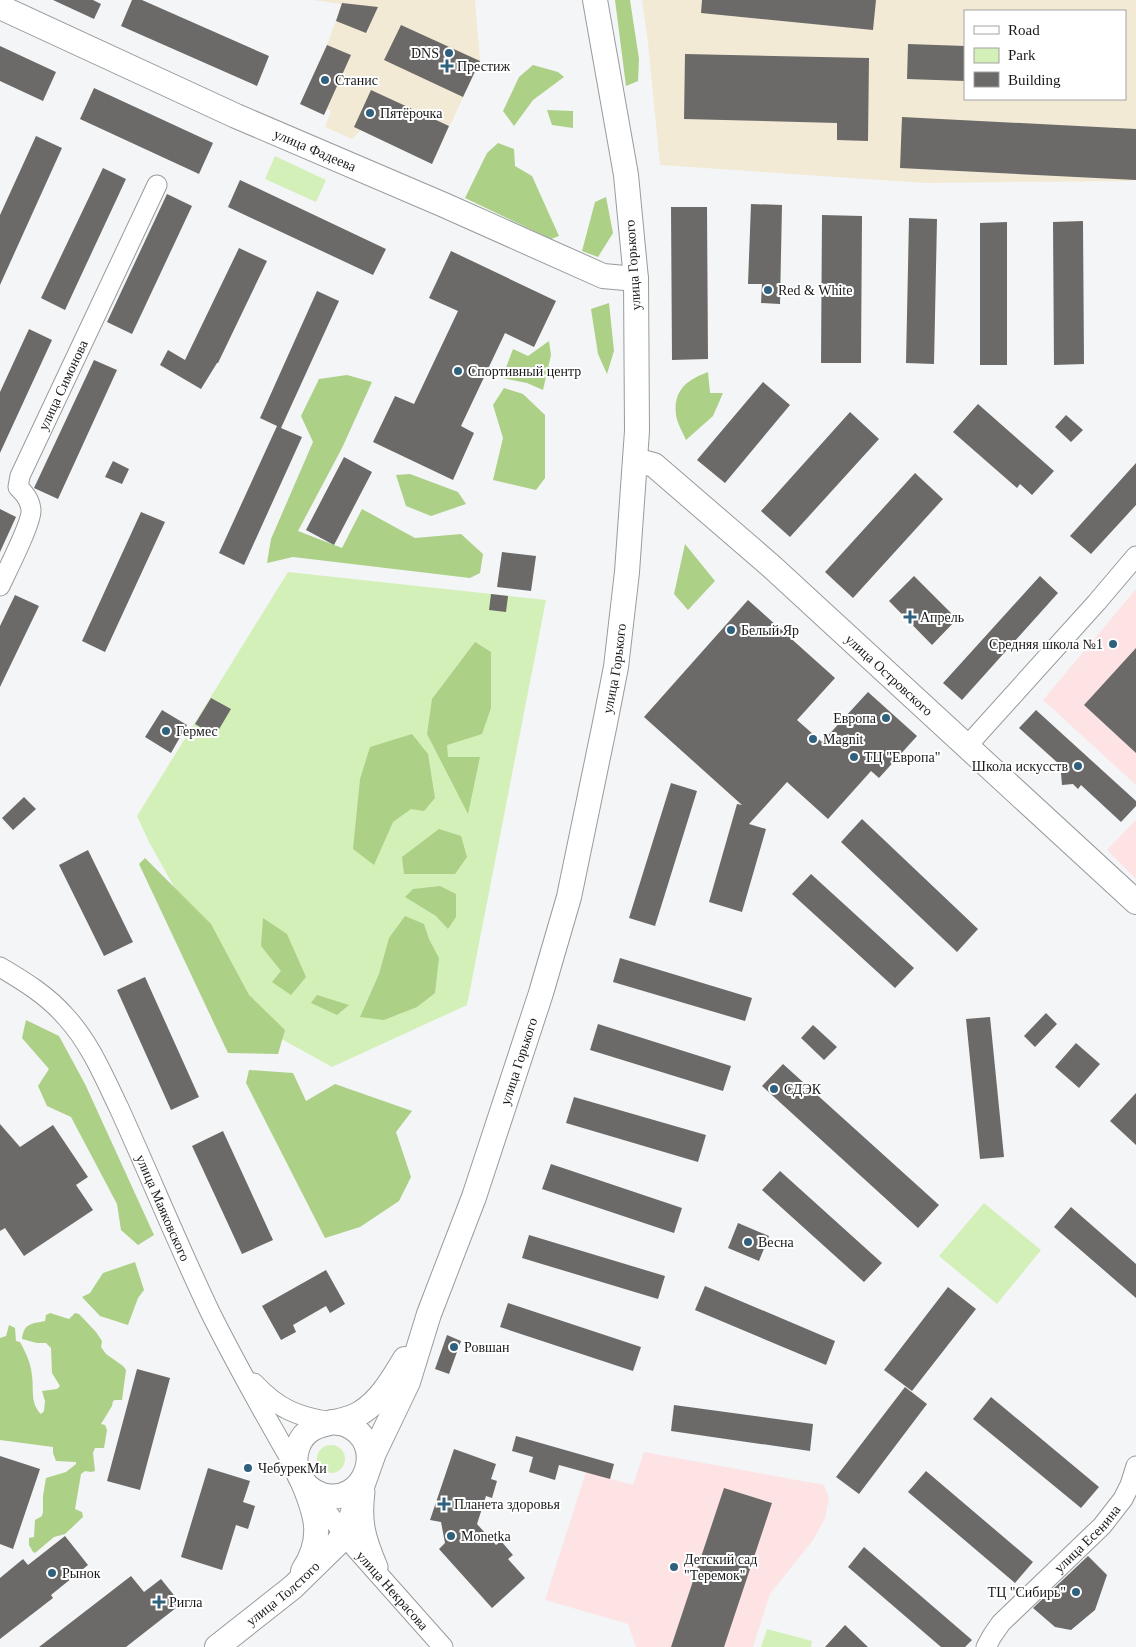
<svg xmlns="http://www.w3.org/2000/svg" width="1136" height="1647" viewBox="0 0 1136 1647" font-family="'Times New Roman',serif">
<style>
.industrial{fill:#f3ead5;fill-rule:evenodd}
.education{fill:#fee3e5}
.green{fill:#d4f0b9}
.forest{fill:#acd086}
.building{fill:#6c6a68}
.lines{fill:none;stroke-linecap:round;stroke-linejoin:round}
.minor-casing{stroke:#989b9d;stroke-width:21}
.tertiary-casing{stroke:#989b9d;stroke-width:26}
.minor{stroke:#fff;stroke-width:19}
.tertiary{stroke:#fff;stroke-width:24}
.poi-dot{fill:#2f607e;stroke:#fff;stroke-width:2}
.labels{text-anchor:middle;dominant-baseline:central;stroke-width:4;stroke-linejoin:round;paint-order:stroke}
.poi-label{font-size:14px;fill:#18191a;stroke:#fff;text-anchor:start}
.street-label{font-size:14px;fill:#18191a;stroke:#fff}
</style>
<rect width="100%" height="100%" fill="#f3f5f7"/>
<path class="industrial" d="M313 0H475L480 61 432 164 361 130 352 139 325 127 331 111 327 109 324 115 300 104 327 45 342 4Z
M642 0H1136V179L1132 181 925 183 660 165 648 43ZM965 11H1125V99H965Z"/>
<path class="education" d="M1136 589V785L1043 700Z
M1136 820V879L1107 850Z
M644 1452 824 1485 829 1498 825 1518 813 1540 770 1594 753 1647H636L628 1624 545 1600 586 1472 633 1485Z"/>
<path class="green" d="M275 156 326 180 316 202 265 179Z
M288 572 546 600 467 1005 332 1067 249 1021 149 842 137 816Z
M984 1203 1041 1250 997 1304 939 1256Z
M317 1459a14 14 0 1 1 28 0a14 14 0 1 1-28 0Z
M767 1629 812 1641 811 1647H761Z"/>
<path class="forest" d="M615 0H630L639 59 638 81 626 86Z
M533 65 558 72 564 77 533 100 514 126 503 111 519 77Z
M547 110 573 111V128L552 125Z
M498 143 514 149 515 166 532 176 559 236 551 239 465 198 487 153Z
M606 197 613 233 598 257 582 251 595 202Z
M609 303 614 351 607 374 598 354 591 309Z
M549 341 551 355 543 390 527 383 502 378 513 349 528 356Z
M708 372 710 393H723L713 416 686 440C683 433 677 423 676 415 673 390 687 380 708 372Z
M347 375 372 382 342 448 298 531 342 548 362 509 415 538 461 534 483 554 480 573 470 578 293 557 267 563 271 539 313 442 301 416 319 379Z
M504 388 523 394 545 415V478L536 490 493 480 503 438 493 405Z
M410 474 458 492 466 504 431 516 406 506 396 475Z
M685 544 715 581 688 610 674 594Z
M475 642 491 652V708L482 734 447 745 448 757H480L468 814 427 734 432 699Z
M412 734 428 754 435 798 424 811 411 809 393 822 374 865 353 849 360 779 370 747Z
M439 829 461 836 467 857 455 874H404L402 857Z
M145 858 211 924 249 995 285 1030 278 1054 228 1053 139 864Z
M440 886 456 894V917L448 929 436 916 405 897 413 889Z
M405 916 424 924 429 939 439 958 435 993 417 1007 384 1020 360 1017 379 974 389 938Z
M263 918 287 934 306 977 291 995 272 982 281 971 261 946Z
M317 995 349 1005 337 1015 311 1003Z
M26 1020 59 1036 85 1084 154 1235 138 1245 121 1230 117 1204 71 1117 47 1106 38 1086 49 1069 22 1038Z
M249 1070 293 1073 306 1101 335 1084 412 1111 396 1132 411 1177 399 1201 360 1227 325 1238 246 1083Z
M135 1262 144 1290 138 1298 128 1325 100 1316 82 1297 90 1293 103 1273Z
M50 1313 69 1319 75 1313 79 1314 96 1332 102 1341 101 1347 106 1354 123 1366 126 1370 122 1400H115L113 1401 112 1406 101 1424 105 1425 107 1430 104 1448H95L93 1453 95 1471 91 1472 85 1471 81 1474 75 1509 82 1512 83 1517 65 1534 54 1537 35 1553 33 1552 29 1545V1538L34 1537 35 1520 42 1516 43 1512V1496L46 1478 66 1472 76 1464V1462L56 1461 53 1453V1447L0 1440V1338L6 1336 9 1325 15 1328 16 1341 20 1342C26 1353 31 1363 32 1376 34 1390 30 1403 41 1414L44 1411 45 1401 42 1391 57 1389 60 1386 52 1373 51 1348 46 1343H37L22 1339C24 1323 31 1324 45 1321L46 1315Z"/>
<path class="building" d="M53 0H93L101 4 94 19Z
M132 0H142L269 56 257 86 121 26Z
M702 0H876L873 30 701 13Z
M342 3 378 7 366 33 336 21Z
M401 25 480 61 463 97 384 60Z
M908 44 965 46V81L907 79Z
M327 45 351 55 324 115 300 104Z
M0 46 56 72 43 101 0 81Z
M685 54 869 58 868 141 837 140V123L684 119Z
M94 88 213 143 199 174 80 119Z
M371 90 449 126 432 164 354 127Z
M902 117 1136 129V180L900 168Z
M36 136 62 148 0 285V215Z
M103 168 126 179 65 310 41 298Z
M240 180 386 249 373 275 228 207Z
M167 194 192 206 132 334 107 322Z
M751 204 782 205 780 304 761 303 762 284H748Z
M671 207H707L708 359 672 360Z
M822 215 862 216 861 363H821Z
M909 218 937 219 934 364 906 363Z
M1083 221 1084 364 1054 365 1053 222Z
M1007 222V365H980V223Z
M239 248 267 261 218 363H217L201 389 160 365 168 350 185 360Z
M451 251 556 301 534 347 505 333 461 426 474 433 453 480 373 442 395 396 414 404 458 311 429 298Z
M317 291 339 301 281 428 302 437 244 565 219 553 277 426 260 418Z
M29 329 52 340 0 453V392Z
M94 360 117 370 58 499 34 488Z
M763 382 790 405 725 483 697 460Z
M978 404 1054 471 1032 495 1020 484 1017 488 953 432Z
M850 412 879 439 790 537 761 511Z
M1066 415 1083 430 1071 442 1055 427Z
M344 457 372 472 334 545 306 530Z
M113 461 129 469 122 484 105 477Z
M1136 463V505L1091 554 1070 536Z
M915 473 943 499 853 598 825 572Z
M0 509 16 517 0 552Z
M141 512 165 522 105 652 82 641Z
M502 552 536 556 531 591 497 587Z
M914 576 957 619 932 645 889 601Z
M1040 576 1058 593 962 700 943 683Z
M491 594 508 596 506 612 489 610Z
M15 595 39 606 0 687V626Z
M748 600 835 678 797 720 822 742 868 692 917 736 879 778 871 771 828 819 787 782 749 824 766 829 742 912 709 902 737 804 742 805 644 717Z
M1136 648V753L1084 705Z
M211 698 231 709 215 736 195 724Z
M162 710 187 725 171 753 145 737Z
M1036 710 1136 801V806L1121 822 1081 785 1078 789 1073 784 1062 785 1061 773 1056 768 1059 764 1019 728Z
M671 783 697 791 655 926 629 918Z
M24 797 36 809 13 830 2 818Z
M862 819 978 929 957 952 841 842Z
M88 850 133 942 104 956 59 865Z
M811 874 914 968 895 988 792 894Z
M620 958 752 998 745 1021 613 982Z
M145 977 199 1097 171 1110 117 990Z
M1046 1013 1057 1024 1035 1047 1024 1036Z
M990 1017 1004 1157 980 1159 966 1019Z
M598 1024 731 1066 723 1091 590 1050Z
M813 1025 837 1047 824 1060 801 1038Z
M1076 1043 1100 1064 1079 1088 1055 1067Z
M783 1064 939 1205 918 1228 762 1086Z
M1136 1093V1145L1110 1121Z
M574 1097 706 1135 698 1162 566 1123Z
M0 1124 20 1147 53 1125 88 1177 76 1185 93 1210 24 1256 5 1228 0 1231Z
M223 1131 273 1240 242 1254 192 1146Z
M551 1164 682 1208 674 1233 542 1189Z
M780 1171 882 1263 864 1282 762 1190Z
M1071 1207 1136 1264V1298L1054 1227Z
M738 1223 769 1236 759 1261 728 1248Z
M529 1235 665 1276 658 1299 522 1258Z
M326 1270 345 1304 330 1313 326 1306 293 1325 296 1332 281 1340 262 1306Z
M705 1286 835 1341 826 1365 695 1310Z
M948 1287 976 1309 912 1391 884 1370Z
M508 1303 641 1347 633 1371 500 1327Z
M447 1335 461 1341 449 1374 435 1369Z
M137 1369 170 1378 140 1490 107 1481Z
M905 1387 927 1404 859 1494 836 1477Z
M991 1397 1099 1487 1081 1508 973 1419Z
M674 1405 813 1424 810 1451 671 1431Z
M516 1436 614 1464 610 1479 559 1465 555 1480 529 1472 533 1457 512 1451Z
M454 1449 496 1464 491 1479 497 1481 492 1498 486 1496 477 1524 496 1545 501 1541 513 1555 508 1559 525 1578 492 1608 439 1549 445 1543 441 1522 430 1520Z
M0 1456 40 1469 13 1549 0 1544Z
M208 1468 250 1481 243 1502 255 1506 248 1529 236 1525 222 1570 181 1557Z
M926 1471 1033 1562 1015 1583 908 1492Z
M724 1488 772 1503 724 1647H671Z
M65 1536 88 1565 51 1595 53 1598 0 1639V1578L23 1559 28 1565Z
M864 1547 972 1640 965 1647H941L848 1567Z
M1088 1556 1107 1575 1095 1610 1071 1630 1055 1627 1033 1608Z
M131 1576 144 1592 161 1579 181 1604 126 1647H39Z
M845 1625 868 1647H825Z"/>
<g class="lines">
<g class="minor-casing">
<g id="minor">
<path id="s1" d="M0 586C6 573 32 522 31 510 30 500 25 494 18 487L20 476 157 185"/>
<path d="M968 745 1097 602 1136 556"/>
<path id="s2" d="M0 967C24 981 48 996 66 1017 90 1043 104 1077 119 1108 150 1176 178 1245 210 1312 237 1366 267 1419 297 1471"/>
<path d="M254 1383C278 1409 298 1417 332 1422"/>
<path id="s3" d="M310 1490 355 1548 443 1647"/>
<path d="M365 1492C361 1523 366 1538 378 1567"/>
<path id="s4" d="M986 1647 992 1636 1001 1623 1102 1526 1123 1499 1130 1485 1136 1466"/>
</g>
</g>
<g class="tertiary-casing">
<g id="tertiary">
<path id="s5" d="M0 7 236 116 444 205 603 276 636 279"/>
<path id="s6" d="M635 460 654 465 771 566 1136 902"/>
<path d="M332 1422C337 1423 343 1423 347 1425 388 1443 366 1507 322 1495 311 1491 302 1483 298 1472 294 1463 295 1454 298 1446 309 1417 341 1427 362 1412 382 1399 393 1378 405 1359"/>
<path d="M302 1480C316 1513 325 1538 303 1571"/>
<path id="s7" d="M217 1647 293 1587 337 1544 348 1526 374 1453 408 1382 429 1314 474 1197 541 993 569 897 605 723 616 667 627 572 637 431 636 279 626 175 595 0"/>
</g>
</g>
<use href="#minor" class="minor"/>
<use href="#tertiary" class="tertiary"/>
</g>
<g class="poi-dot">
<circle cx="449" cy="53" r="5"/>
<path d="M444.5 58.5h5v5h5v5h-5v5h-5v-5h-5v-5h5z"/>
<circle cx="325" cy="80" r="5"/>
<circle cx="370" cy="113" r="5"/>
<circle cx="768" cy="290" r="5"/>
<circle cx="458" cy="371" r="5"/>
<path d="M907.5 609.5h5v5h5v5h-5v5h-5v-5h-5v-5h5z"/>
<circle cx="731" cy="630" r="5"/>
<circle cx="1113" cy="644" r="5"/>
<circle cx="886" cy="718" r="5"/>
<circle cx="166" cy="731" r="5"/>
<circle cx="813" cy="739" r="5"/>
<circle cx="854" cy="757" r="5"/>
<circle cx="1078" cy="766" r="5"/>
<circle cx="774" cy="1089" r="5"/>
<circle cx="748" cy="1242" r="5"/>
<circle cx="454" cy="1347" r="5"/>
<circle cx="248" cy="1468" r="5"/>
<path d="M441.5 1496.5h5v5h5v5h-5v5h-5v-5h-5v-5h5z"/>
<circle cx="451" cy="1536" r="5"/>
<circle cx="674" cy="1567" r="5"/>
<circle cx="52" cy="1573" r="5"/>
<circle cx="1076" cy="1592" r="5"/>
<path d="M156.5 1594.5h5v5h5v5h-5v5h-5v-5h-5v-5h5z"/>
</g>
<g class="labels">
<g class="poi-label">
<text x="439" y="53" text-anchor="end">DNS</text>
<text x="457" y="66">Престиж</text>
<text x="335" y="80">Станис</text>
<text x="380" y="113">Пятёрочка</text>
<text x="778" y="290">Red &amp; White</text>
<text x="468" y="371">Спортивный центр</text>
<text x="920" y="617">Апрель</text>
<text x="741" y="630">Белый Яр</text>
<text x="1103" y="644" text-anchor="end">Средняя школа №1</text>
<text x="876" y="718" text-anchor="end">Европа</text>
<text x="176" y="731">Гермес</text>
<text x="823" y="739">Magnit</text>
<text x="864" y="757">ТЦ "Европа"</text>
<text x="1068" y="766" text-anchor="end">Школа искусств</text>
<text x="784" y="1089">СДЭК</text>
<text x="758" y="1242">Весна</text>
<text x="464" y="1347">Ровшан</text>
<text x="258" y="1468">ЧебурекМи</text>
<text x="454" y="1504">Планета здоровья</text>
<text x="461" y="1536">Monetka</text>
<text x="684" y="1559">Детский сад<tspan x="684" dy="16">"Теремок"</tspan></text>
<text x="62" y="1573">Рынок</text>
<text x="1066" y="1592" text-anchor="end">ТЦ "Сибирь"</text>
<text x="169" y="1602">Ригла</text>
</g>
<g class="street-label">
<text stroke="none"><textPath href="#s5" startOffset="346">улица Фадеева</textPath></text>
<text transform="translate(633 265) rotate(-94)">улица Горького</text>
<text stroke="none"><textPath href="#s1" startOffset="221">улица Симонова</textPath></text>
<text stroke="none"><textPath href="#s7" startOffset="1080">улица Горького</textPath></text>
<text stroke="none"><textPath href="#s6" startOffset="335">улица Островского</textPath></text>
<text stroke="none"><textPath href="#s7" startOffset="675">улица Горького</textPath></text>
<text stroke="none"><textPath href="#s2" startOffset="298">улица Маяковского</textPath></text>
<text stroke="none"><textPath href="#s4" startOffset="149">улица Есенина</textPath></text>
<text stroke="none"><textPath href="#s3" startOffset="130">улица Некрасова</textPath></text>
<text stroke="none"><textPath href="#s7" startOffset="85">улица Толстого</textPath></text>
</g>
</g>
<rect x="964" y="10" width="162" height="90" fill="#ffffff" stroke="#a3a3a3"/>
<rect x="974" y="26" width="25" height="8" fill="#ffffff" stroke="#a3a3a3"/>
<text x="1008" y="35" font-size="15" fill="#18191a">Road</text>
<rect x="974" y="48" width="25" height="15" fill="#d4f0b9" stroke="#a3a3a3"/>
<text x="1008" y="60" font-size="15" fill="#18191a">Park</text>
<rect x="974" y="72" width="25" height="15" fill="#6c6a68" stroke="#a3a3a3"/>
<text x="1008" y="85" font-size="15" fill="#18191a">Building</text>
</svg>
